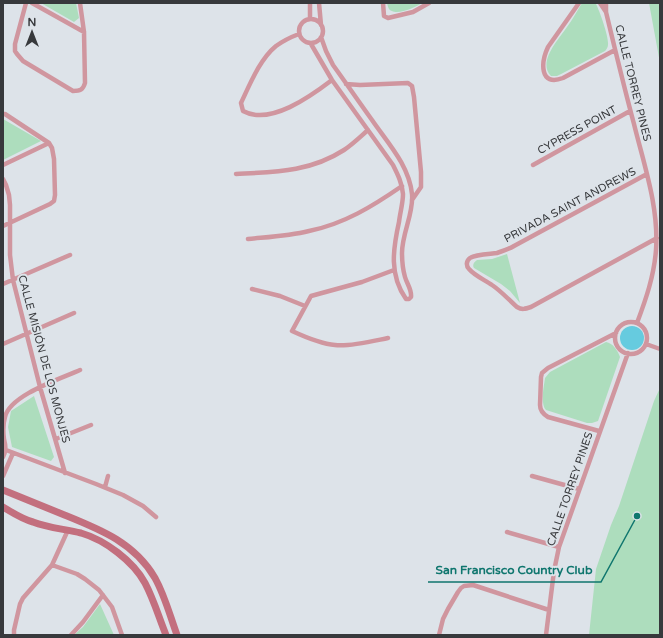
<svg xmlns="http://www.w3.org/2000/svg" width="663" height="638" viewBox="0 0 663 638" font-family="'Varela Round',sans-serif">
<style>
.green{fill:#adddbd}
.water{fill:#66cbdf}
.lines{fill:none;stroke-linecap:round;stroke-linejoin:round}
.minor{stroke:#d0969f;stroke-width:4.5}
.secondary{stroke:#c36f7e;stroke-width:7}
.labels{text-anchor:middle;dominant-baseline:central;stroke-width:4;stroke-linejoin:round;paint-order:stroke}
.street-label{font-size:11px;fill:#37393c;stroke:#dde3e9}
.leader{fill:none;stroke:#0f766e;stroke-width:1.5}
.callout-dot{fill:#0f766e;stroke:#dde3e9;stroke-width:1.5}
.callout-label{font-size:12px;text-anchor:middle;font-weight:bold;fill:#0f766e;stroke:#dde3e9;stroke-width:4;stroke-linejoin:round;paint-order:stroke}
</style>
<rect width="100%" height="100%" fill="#dde3e9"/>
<path class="green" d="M41 3H76L79 18 74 22Z
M387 3H422C416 7 399 15 392 11 388 10 388 6 387 3Z
M582 3H596V4C600 12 609 37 608 45 608 47 606 50 605 51L563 73 557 76H551C537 62 559 39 567 27 573 19 577 11 582 3Z
M649 3H660V63Z
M3 119 41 141 3 160Z
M507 254 520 303 510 291 501 284 474 268C472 265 474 262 477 260L492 259Z
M606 342C613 343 618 351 620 357L598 421 592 423H587L546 410C540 404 544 386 545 378L550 372Z
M660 388V635H589L596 569 611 525 619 506 654 401Z
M34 396 54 457 51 461 12 447 8 427 11 411Z
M100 604 114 635H74L83 627Z"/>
<path class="water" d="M620 338a12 12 0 1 1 24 0a12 12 0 1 1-24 0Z"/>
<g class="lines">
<path class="minor" d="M26 3 15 44V51L17 54 23 61 73 91C80 91 83 90 85 83L84 32 80 3
M32 3 84 32
M310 3V19
M319 3 321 25
M383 3 384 16 388 18 413 12 429 3
M579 3 548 47C541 62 539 87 563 78L615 50
M600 3 606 12
M606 3V12C615 49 624 87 634 124 644 165 659 207 656 250 654 276 646 299 637 323
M299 31a12 12 0 1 1 24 0a12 12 0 1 1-24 0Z
M299 34C291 37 283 41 276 46 260 59 250 84 241 103L243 111C270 126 311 96 332 80
M311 44 332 80 393 165C398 175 402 183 403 194 403 203 400 213 399 222 393 249 389 275 406 299H409L411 297C412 290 407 284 405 277 403 270 402 261 402 253 402 233 414 213 412 194 409 165 387 142 372 120 359 102 346 83 333 65L326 51 321 37
M346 84 360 85 408 83 412 86 414 97 421 172V187L412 200
M3 114H5L49 143 52 148 54 159 55 195 54 201 50 204 3 226
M3 165 49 143
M533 165 630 111
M236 174C275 172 310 172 344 150 353 144 360 137 368 130
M647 174 514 246C509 249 503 251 497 253 490 254 476 254 470 258 466 261 466 266 469 269 475 276 485 280 492 285 501 291 509 300 517 307 522 310 525 309 531 307L657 238
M3 179 6 185 9 195 10 205V255L13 280 40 387 65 473
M248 239C268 237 289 236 309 231 344 224 373 206 402 186
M3 284 70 255
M252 289 280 296 305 306
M615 338a16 16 0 1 1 32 0a16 16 0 1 1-32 0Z
M388 338C373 341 349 347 335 345 321 344 305 337 292 331L311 296 362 282 394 270
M3 344 74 313
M646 344 660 349
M599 431 548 417C543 414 540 411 540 405L541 377 542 373 548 368 616 333
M56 439 91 425
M6 450 96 484 123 495 143 506 156 517
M3 457C4 455 5 453 5 451 6 448 5 443 4 439 3 432 3 424 5 417 10 395 60 379 80 370
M3 476 13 453
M532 476 579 489
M105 487 108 476
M507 532 559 547
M52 565 77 574 85 579 99 590 112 607 122 635
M14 635V630L20 604 23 598 52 565 68 530
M71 635 83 622 103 595
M439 635 443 619 448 609 458 592 461 588 464 586 473 585 549 610
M546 635 554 571 559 547 628 353"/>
<path class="secondary" d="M3 490C23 498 42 506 62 514 99 529 134 542 155 578 165 596 170 616 177 635
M3 507C13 513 22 519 33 522 48 528 65 529 81 533 105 540 133 561 145 583 154 600 159 618 166 635"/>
</g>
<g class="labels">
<g class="street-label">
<text transform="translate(633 83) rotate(76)">CALLE TORREY PINES</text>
<text transform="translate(577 130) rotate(-29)">CYPRESS POINT</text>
<text transform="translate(570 205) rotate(-28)">PRIVADA SAINT ANDREWS</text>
<text transform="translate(44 359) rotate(75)">CALLE MISIÓN DE LOS MONJES</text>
<text transform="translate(570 489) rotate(-71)">CALLE TORREY PINES</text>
</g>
</g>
<path class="leader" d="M637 516L601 582H428"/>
<circle class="callout-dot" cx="637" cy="516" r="4"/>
<g class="callout-label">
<text x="514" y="574">San Francisco Country Club</text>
</g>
<rect width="663" height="638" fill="none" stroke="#37393c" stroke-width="8"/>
<g transform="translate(32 32)" stroke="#dde3e9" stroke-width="3" paint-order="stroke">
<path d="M0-3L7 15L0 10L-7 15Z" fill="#37393c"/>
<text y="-6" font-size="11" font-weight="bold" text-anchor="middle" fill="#37393c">N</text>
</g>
</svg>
